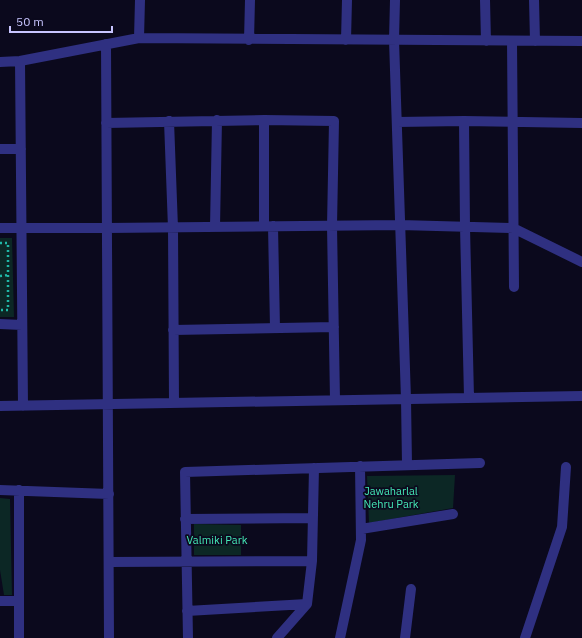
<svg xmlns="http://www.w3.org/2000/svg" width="582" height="638" viewBox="0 0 582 638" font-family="'IBM Plex Sans',sans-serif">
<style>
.green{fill:#0c2725}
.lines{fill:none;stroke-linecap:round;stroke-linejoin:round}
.path{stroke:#20b8a7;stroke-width:2.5;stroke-dasharray:2 3;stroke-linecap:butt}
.minor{stroke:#2f3081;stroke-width:10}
.labels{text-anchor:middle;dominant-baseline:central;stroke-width:3.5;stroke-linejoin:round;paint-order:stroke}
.park-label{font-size:11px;fill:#45ebb8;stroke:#0b091d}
</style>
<rect width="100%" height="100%" fill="#0b091d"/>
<path class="green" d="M0 238H12L14 317H0Z
M455 475 453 508 369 523 367 476Z
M0 498 10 499 12 595H4L0 570Z
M194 524 241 525V555H194Z"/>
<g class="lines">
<path class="path" d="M0 243H8V310H0
M0 276 8 275"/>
<path class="minor" d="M395 0 394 40 406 399 407 465
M485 0 486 41
M534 0 535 41
M139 38 140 0
M249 40 250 0
M346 40 347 0
M512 41 514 287
M106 44 109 638
M20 61 23 406
M0 62 20 61 139 38 582 41
M264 120 334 121 332 226 335 400
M169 121 173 228 174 402
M464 121 465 227 469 397
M397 122 464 121 582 123
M106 123 264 120V226
M0 149H21
M273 226 275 328
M215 227 217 120
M0 228H107L400 225 513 228 582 262
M0 324 22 325
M173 330 334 327
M0 406 582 396
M0 490 109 494
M185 519 312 518
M361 529 453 514
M109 562 312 561 314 468
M0 601H18
M187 611 307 604
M19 638V490
M188 638 185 472 480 463
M277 638 307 604 312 561
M340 638 361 540 360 466
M405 638 411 589
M525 638 562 527 566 467"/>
</g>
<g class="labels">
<g class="park-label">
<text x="391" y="491">Jawaharlal<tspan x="391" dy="13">Nehru Park</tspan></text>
<text x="217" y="540">Valmiki Park</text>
</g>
</g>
<path d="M10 26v6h102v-6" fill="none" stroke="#c8c5ff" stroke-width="2"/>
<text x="16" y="26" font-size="12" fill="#c8c5ff" stroke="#0b091d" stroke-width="3" paint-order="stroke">50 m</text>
</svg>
